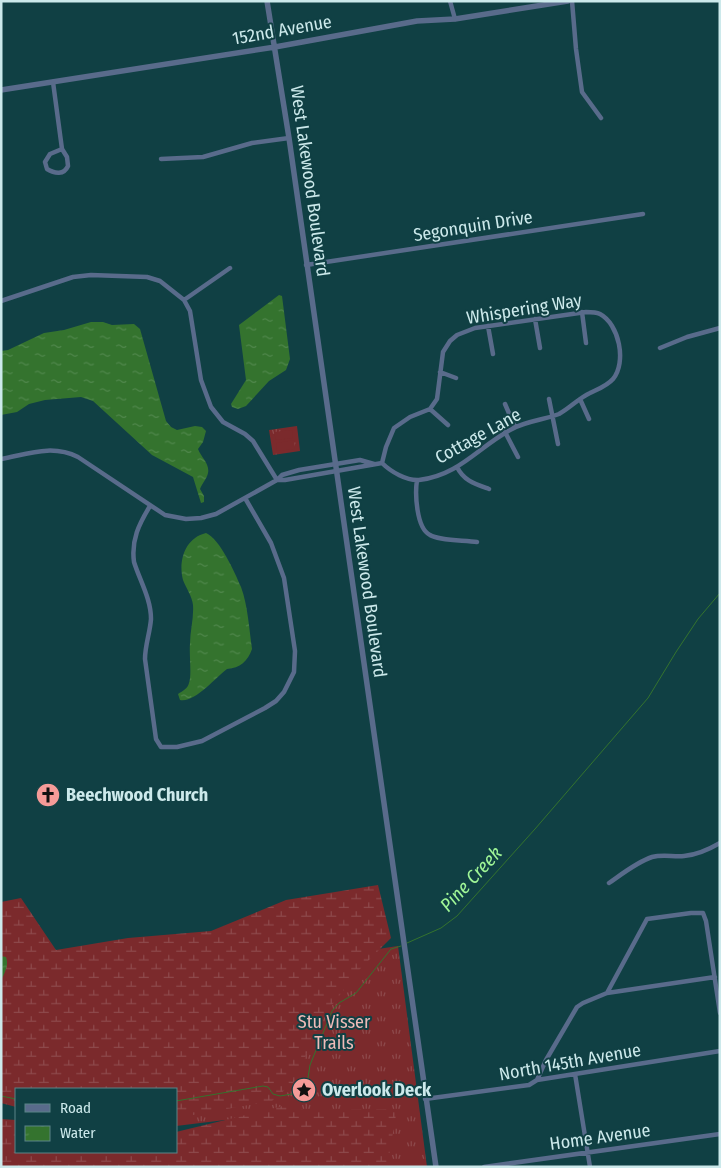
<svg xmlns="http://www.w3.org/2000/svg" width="721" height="1168" viewBox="0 0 721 1168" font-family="'Fira Sans Condensed',sans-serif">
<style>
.grass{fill:url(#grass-tufts)}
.wetland{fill:url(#wetland-marsh)}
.pitch{fill:#7b2a2c}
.water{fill:url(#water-ripples)}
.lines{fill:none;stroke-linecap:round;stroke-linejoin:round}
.stream{stroke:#34732e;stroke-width:1}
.minor{stroke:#596b8b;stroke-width:4.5}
.tertiary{stroke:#596b8b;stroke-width:5.5}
.labels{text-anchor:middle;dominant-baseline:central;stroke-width:4;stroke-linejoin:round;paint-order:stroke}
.street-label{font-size:18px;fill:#cce9eb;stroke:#104044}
.poi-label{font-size:18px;font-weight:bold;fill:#cce9eb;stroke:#104044;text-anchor:start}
.park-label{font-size:18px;fill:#efbbb8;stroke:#104044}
.water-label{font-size:19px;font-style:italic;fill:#a0f697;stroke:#104044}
</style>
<defs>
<pattern id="grass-tufts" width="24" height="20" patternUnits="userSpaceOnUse" patternTransform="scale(1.25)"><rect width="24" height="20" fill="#7b2a2c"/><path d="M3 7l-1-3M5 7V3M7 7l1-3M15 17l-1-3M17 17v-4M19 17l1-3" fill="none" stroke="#8d494b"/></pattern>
<pattern id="wetland-marsh" width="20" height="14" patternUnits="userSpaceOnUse" patternTransform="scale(1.25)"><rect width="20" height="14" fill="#7b2a2c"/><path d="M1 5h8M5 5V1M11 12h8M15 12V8" fill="none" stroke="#8d494b"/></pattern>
<pattern id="water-ripples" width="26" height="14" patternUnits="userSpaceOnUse" patternTransform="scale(1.25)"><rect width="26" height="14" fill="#34732e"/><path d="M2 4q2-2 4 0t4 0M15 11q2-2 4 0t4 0" fill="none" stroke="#50874c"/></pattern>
</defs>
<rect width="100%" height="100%" fill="#104044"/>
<path class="grass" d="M297 426 300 451 273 455 269 430Z
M398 946 427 1167H233L225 1120 176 1126V1110L250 968Z"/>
<path class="wetland" d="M378 885 391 938 360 969 322 1018 295 1081 272 1101 176 1118V1089H16V1107L1 1103V902L21 898 56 950 128 938 211 931 286 900Z
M287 1105 313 1113 325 1110 397 1109 387 1167H1V1119L16 1120V1152H176V1132Z"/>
<path class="pitch" d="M292 430 293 438 276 440 274 432Z
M294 440 295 449 277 451 276 443Z"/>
<path class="water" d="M279 295 282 296 290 359 286 370 269 381 246 406 238 409 232 407 231 404 246 380 239 325Z
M91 322H103L112 325 134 324 140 329 166 421 171 427 177 430 195 426 202 427 206 431 203 442 198 449C201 457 210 464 208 473 207 478 202 484 200 489L204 496V502L201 503 193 477 152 455 93 401 81 397 45 400 29 404 17 412 1 415V351L8 350 44 333 64 330Z
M206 533C220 539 235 573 241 587 248 606 249 629 252 649 248 661 240 668 227 669 215 678 195 703 180 700L178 694C183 691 188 688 189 683 192 675 189 654 190 644 190 631 194 618 193 605 192 596 186 588 183 580 178 561 185 538 206 533Z
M1 956 6 957C9 964 5 973 1 980Z"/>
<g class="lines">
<path class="stream" d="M407 943 441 928 457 916 535 829 648 698 676 652 698 619 720 593
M1 1096 16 1099
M176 1101 263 1086 268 1087 273 1094 280 1096 292 1094 303 1086 308 1078 310 1065 332 1011 339 1003 356 993 391 949 401 946"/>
<path class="minor" d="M450 1 455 19
M572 1 576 49 582 92 601 118
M53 82 62 149 50 154 45 162 47 169C55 174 64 175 68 166L67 157 62 149
M161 159 203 157 252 143 289 138
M306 265 643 214
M184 300 230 268
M1 301 73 277 91 275 147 277 160 281 184 300 190 311 201 380 211 407 223 422 245 434 253 441 277 480
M582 312 586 343
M535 319 540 348
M488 326 493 354
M660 348 687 337 720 328
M440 372 456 378
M549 399 558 444
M580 399 589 419
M505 404 515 427
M430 409 448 425
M505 432 518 457
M1 459C28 454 52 444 78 457L165 515 186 519 201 518 216 514 277 480 282 475 299 470 360 460 374 464
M457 467C464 481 475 484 489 489
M277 480H285L382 463C391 472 407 481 419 480 460 475 479 446 512 429 526 421 544 420 559 414 570 408 579 398 590 393 598 389 607 386 613 379 627 362 619 324 600 314 596 312 590 312 586 312L475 328 457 335 450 341 443 352 437 399 430 409 410 417 394 428 386 447 382 463
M417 480C415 493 416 528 430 535 440 541 464 540 477 542
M150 506C139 524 131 540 134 562 140 581 151 599 151 619 150 633 145 645 145 659L156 739 161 747H177L202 741 265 708 276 701 284 692 294 672 295 651 284 578 271 543 245 498
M609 883C622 874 637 862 652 857 663 854 673 857 684 856 697 855 708 850 720 843
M607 993 715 977
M575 1074 590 1167
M537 1080 546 1060 577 1007 583 1003 607 993 647 919 691 913H703L706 921 720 1013
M425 1099 529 1085 537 1080 720 1051
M484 1167 720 1134"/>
<path class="tertiary" d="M267 1 289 138 436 1167
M1 90 275 47 417 21 455 19 568 1"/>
</g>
<defs>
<g id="church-disc" transform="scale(1.25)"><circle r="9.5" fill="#f59b98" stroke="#104044"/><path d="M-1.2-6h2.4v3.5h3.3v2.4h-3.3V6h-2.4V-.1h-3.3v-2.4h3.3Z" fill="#111"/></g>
<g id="sight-disc" transform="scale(1.25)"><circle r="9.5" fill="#f59b98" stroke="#104044"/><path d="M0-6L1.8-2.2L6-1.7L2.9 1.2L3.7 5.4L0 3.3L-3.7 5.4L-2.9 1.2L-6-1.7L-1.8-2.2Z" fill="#111"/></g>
</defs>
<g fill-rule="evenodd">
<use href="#church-disc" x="48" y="795"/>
<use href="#sight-disc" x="304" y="1090"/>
</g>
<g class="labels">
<g class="street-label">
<text transform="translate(282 30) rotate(-10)">152nd Avenue</text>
<text transform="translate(310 181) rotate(82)">West Lakewood Boulevard</text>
<text transform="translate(473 226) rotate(-9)">Segonquin Drive</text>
<text transform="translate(524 309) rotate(-9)">Whispering Way</text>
<text transform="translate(478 436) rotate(-29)">Cottage Lane</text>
<text transform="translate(367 582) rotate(82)">West Lakewood Boulevard</text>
<text transform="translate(570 1062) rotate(-10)">North 145th Avenue</text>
<text transform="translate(600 1137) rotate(-8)">Home Avenue</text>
</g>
<g class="poi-label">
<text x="66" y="795">Beechwood Church</text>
<text x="322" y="1090">Overlook Deck</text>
</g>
<g class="park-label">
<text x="334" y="1022">Stu Visser<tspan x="334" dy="21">Trails</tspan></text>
</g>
<g class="water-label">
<text transform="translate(471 879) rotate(-47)">Pine Creek</text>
</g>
</g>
<rect width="721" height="1168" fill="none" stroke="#cce9eb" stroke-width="5"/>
<rect x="15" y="1088" width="162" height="65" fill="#104044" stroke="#5b8487"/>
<rect x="25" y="1104" width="25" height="8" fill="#596b8b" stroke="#5b8487"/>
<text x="60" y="1113" font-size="15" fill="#cce9eb">Road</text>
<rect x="25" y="1126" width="25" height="15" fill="url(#water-ripples)" stroke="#5b8487"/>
<text x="60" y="1138" font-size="15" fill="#cce9eb">Water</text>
</svg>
